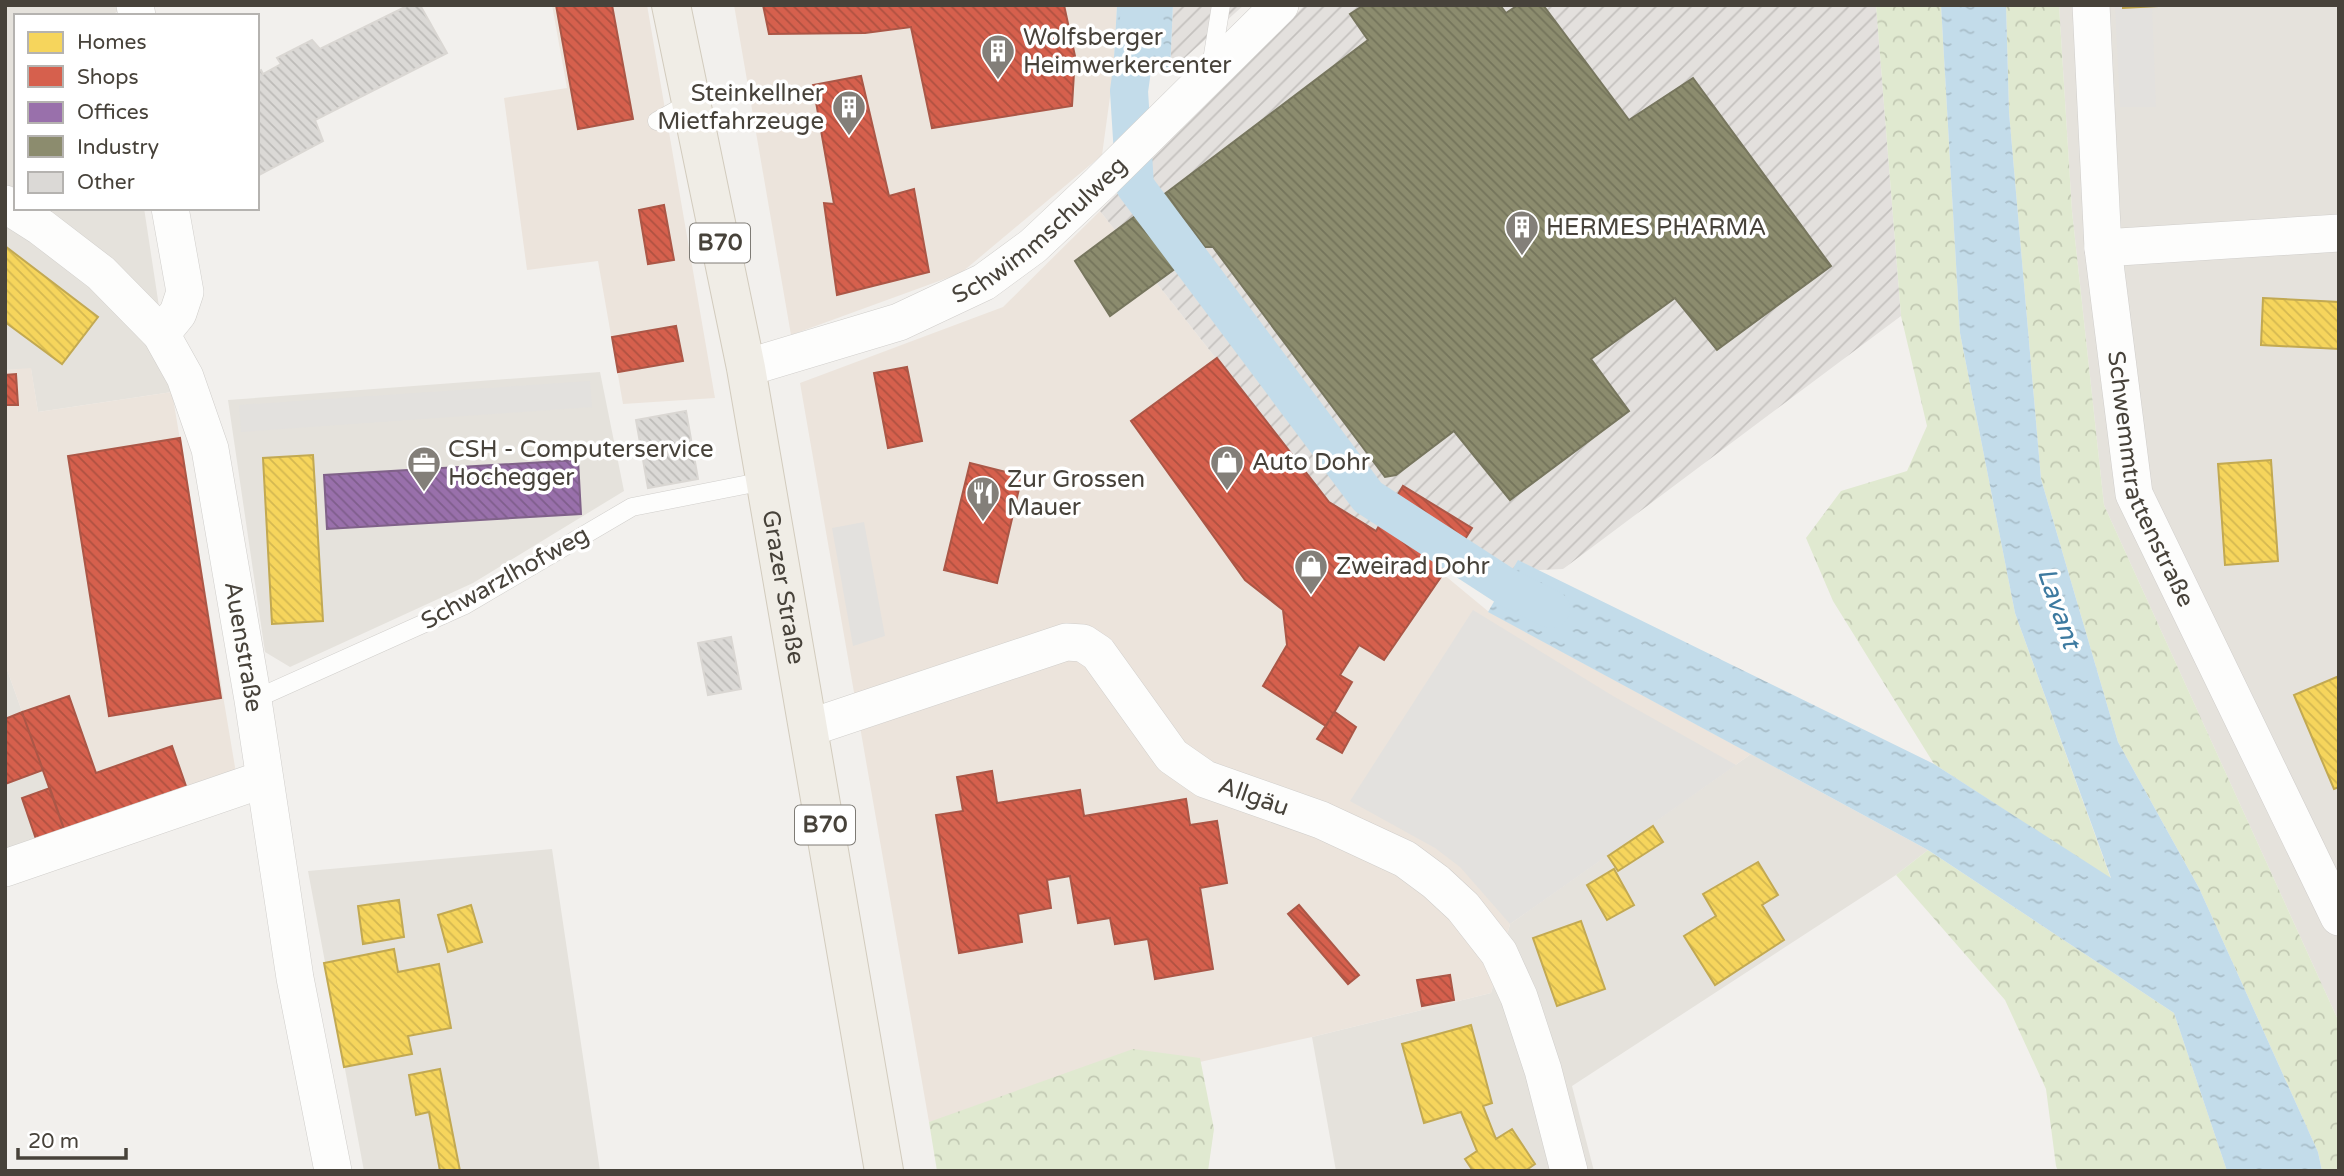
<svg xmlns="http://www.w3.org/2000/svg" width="2344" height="1176" viewBox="0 0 2344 1176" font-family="'Varela Round',sans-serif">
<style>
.residential{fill:#e5e2dc}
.commercial{fill:#ece4dc}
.industrial{fill:url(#industrial-furrows)}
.forest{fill:url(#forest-crowns)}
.parking{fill:#e3e1de}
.water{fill:url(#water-ripples)}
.homes{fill:url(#homes-back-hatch);stroke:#c2a952;stroke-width:2}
.shops{fill:url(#shops-back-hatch);stroke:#ab5747;stroke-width:2}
.offices{fill:url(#offices-back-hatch);stroke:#806289;stroke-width:2}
.industry{fill:url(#industry-back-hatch);stroke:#77765e;stroke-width:2}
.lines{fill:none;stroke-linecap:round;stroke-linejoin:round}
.canal{stroke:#c3dcea;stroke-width:38}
.building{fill:url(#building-back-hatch);stroke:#dad7d3;stroke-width:2}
.service-casing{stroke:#d0cecb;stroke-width:19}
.minor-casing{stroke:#d0cecb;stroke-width:38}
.primary-casing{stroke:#d2cbbd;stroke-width:40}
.service{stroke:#fdfdfc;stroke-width:18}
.minor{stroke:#fdfdfc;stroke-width:37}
.primary{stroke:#f0ede6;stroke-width:38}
.labels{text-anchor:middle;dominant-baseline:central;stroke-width:7;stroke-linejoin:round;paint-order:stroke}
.shield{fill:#fff;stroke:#7e7b75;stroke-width:2}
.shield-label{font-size:23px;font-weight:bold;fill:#47423a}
.poi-label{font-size:24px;fill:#47423a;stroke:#fff;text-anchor:start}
.street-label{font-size:24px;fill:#47423a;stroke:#fff}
.water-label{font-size:26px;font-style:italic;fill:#3d7aa0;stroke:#fff}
</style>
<defs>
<pattern id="industrial-furrows" width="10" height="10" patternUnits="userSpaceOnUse" patternTransform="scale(1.75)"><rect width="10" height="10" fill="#e3e0dd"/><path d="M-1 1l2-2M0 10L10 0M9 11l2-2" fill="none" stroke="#c4c1be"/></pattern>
<pattern id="forest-crowns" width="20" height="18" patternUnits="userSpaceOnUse" patternTransform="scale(1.75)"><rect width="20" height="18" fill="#e0e9d0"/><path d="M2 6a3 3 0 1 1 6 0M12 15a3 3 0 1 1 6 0" fill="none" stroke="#c2c9b3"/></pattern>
<pattern id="water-ripples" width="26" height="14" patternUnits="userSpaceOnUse" patternTransform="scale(1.75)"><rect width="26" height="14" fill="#c3dcea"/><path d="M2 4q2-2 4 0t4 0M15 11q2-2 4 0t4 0" fill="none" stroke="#a9bec9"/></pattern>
<pattern id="homes-back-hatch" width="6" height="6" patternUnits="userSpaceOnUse" patternTransform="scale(1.75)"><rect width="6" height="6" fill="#f6d55c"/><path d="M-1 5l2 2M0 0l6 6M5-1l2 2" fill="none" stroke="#d4b851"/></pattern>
<pattern id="shops-back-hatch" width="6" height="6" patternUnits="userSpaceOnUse" patternTransform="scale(1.75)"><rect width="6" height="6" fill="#d6604d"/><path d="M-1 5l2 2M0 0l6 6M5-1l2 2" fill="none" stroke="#af5141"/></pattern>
<pattern id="offices-back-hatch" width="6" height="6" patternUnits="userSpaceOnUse" patternTransform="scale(1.75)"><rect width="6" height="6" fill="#9970ab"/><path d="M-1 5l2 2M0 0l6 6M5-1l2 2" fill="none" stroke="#7f5e8c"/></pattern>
<pattern id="industry-back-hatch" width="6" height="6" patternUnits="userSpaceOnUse" patternTransform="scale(1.75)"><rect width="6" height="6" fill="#8c8c6e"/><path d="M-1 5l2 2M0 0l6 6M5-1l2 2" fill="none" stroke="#74745b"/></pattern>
<pattern id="building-back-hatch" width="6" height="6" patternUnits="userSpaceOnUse" patternTransform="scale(1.75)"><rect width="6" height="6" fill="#dbd9d6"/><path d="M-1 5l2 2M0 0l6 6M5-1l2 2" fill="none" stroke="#bdbbb8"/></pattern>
</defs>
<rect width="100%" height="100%" fill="#f2f0ed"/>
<path class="residential" d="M5 5H129L115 13V16H16V208H144L172 392 38 412 31 369 5 370Z
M2059 5H2339V1022L2104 505 2072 211Z
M600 372 624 491 473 583 290 667 265 652 228 400Z
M5 664 65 832 5 885Z
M1751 754 1928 850 1896 875 1572 1086 1594 1171H1336L1312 1037 1491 993 1510 924Z
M552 849 600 1171H364L308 871Z"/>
<path class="commercial" d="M552 5H647L715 398 623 404 598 261 527 270 504 98 567 88Z
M734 5H1117L1113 75 1102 155 961 273 791 335Z
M1100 211 1329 502 1443 574 1489 612 1751 754 1510 924 1491 993 1312 1037 929 1122 800 383 1003 307Z
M31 368 38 412 172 392 237 779 65 832 5 664V370Z"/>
<path class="industrial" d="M1173 5H1244L1170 71Z
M1305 5H1876L1901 316 1563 569 1443 574 1329 502 1100 211Z"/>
<path class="forest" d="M1876 5H1941L1960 333 2015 613 2111 879 1934 764 1833 601 1806 538 1841 491 1907 471 1927 426 1901 316Z
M2006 5H2059L2072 211 2104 505 2339 1022V1171H2322L2318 1152 2199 888 2118 742 2041 479 2009 112Z
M1928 850 2174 1013 2227 1171H2058L2056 1166 2046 1089 2005 1000 1896 875Z
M1133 1049 1200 1058 1214 1129 1208 1171H937L929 1122Z"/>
<path class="parking" d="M2115 5H2152L2156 107H2120Z
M590 381 592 407 241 432 239 405Z
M864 522 885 636 853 646 832 528Z
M1473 610 1613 696 1736 765 1510 924 1460 867 1435 848 1350 801Z"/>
<path class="water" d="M1117 5H1173L1170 71 1113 75Z
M1941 5H2006L2009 112 2041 479 2118 742 2199 888 2318 1152 2322 1171H2227L2174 1013 1928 850 1488 612 1518 560 1934 764 2111 878 2015 613 1960 333Z"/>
<path class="homes" d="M2123 5H2177L2123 8Z
M5 246 98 317 62 364 5 322Z
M2263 298 2339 302V349L2261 345Z
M313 455 323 621 272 624 263 458Z
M2271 460 2278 561 2225 565 2218 464Z
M2339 676V787L2334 789 2294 695Z
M1653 826 1663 842 1618 871 1608 856Z
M1758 862 1778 895 1762 905 1784 940 1715 985 1684 936 1716 916 1703 894Z
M1614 869 1634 905 1607 920 1587 885Z
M399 900 404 937 363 944 358 906Z
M471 905 482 942 448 952 438 915Z
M1581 921 1605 989 1557 1006 1533 938Z
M394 949 398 972 439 964 451 1028 408 1036 412 1054 344 1067 324 963Z
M1471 1025 1492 1103 1483 1106 1496 1139 1512 1129 1535 1164 1525 1171H1473L1465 1159 1477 1151 1461 1112 1424 1123 1402 1044Z
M440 1069 460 1171H440L429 1112 416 1115 409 1075Z"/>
<path class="shops" d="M556 5H612L633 119 578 129Z
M763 5H1064L1075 56 1072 106 932 128 911 27 865 33 769 34Z
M861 76 889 196 914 189 929 272 837 295 824 203 834 204 813 85Z
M664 205 674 260 648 264 639 210Z
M676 326 683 361 618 372 612 337Z
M1217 358 1329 502 1376 531 1403 486 1472 528 1443 574 1384 660 1359 645 1340 675 1352 682 1326 726 1263 686 1287 645 1283 610 1245 580 1131 421Z
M907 367 922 441 888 448 874 373Z
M16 374 18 405H5V375Z
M180 438 221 698 109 716 68 456Z
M970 463 1022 476 997 583 944 570Z
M69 696 96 773 172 746 187 789 65 832 22 712Z
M22 712 43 770 5 784V719Z
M1335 712 1356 727 1342 753 1317 739Z
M992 771 997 803 1080 790 1084 816 1186 799 1190 825 1217 821 1227 883 1200 888 1213 969 1155 979 1148 939 1115 944 1110 918 1078 923 1070 876 1047 880 1051 908 1018 914 1022 942 959 953 936 815 963 811 957 777Z
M50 788 65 832 37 842 22 798Z
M1299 905 1359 975 1348 984 1288 914Z
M1450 975 1454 1000 1422 1006 1417 980Z"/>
<path class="offices" d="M578 460 581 514 327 529 324 475Z"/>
<path class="industry" d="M1364 5H1413L1415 7 1417 5H1500L1506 13 1518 5H1543L1629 120 1693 78 1831 266 1717 350 1675 298 1591 359 1629 411 1510 500 1454 431 1396 475 1385 477 1213 247H1205L1166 193 1368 40 1350 14Z
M1166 193 1205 247 1110 316 1075 261Z"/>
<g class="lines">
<path class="canal" d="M1141 5 1129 91 1135 186 1368 497 1505 586 1551 609"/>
</g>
<path class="building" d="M409 5H420L447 53 315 120 323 141 257 176V72L261 70 263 74 281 64 277 58 312 40 320 49Z
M686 411 698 479 648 488 636 420Z
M731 637 741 689 708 695 698 643Z"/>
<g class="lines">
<g class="service-casing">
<path id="service" d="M1211 67 1221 5
M657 121 691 102
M253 700 465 605 632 507 764 481"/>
</g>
<g class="minor-casing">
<g id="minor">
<path d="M135 5 137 16"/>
<path id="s1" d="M2091 5 2103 248 2134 494 2339 917"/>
<path id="s2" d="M5 204 41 227 101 273 161 334 185 377 210 449 253 700 295 978 333 1171"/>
<path d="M2103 248 2339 233"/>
<path d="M161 334 178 313 185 292 170 208"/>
<path id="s3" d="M746 368 899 322 984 282 1033 246 1100 183 1280 5"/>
<path id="s4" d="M809 728 1066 642 1083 643 1098 653 1172 756 1205 779 1321 820 1405 859 1436 882 1463 907 1499 953 1519 997 1543 1070 1569 1171"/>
<path d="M5 868 264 779"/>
</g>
</g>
<g class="primary-casing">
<g id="primary">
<path id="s5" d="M671 5 746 368 884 1171"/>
</g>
</g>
<use href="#service" class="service"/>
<use href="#minor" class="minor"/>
<use href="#primary" class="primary"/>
</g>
<defs>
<g id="building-pin" transform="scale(1.75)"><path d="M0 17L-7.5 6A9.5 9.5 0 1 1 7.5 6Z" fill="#837f79" stroke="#fff"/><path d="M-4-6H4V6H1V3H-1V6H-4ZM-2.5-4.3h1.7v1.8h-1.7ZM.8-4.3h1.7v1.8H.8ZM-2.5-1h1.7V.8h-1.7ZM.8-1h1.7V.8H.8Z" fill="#fff"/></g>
<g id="shop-pin" transform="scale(1.75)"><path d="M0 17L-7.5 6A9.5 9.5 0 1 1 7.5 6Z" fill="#837f79" stroke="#fff"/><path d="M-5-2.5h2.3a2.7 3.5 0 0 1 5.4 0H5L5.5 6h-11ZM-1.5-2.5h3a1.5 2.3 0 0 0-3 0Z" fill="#fff"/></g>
<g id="office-pin" transform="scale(1.75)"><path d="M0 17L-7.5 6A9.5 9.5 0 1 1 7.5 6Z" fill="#837f79" stroke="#fff"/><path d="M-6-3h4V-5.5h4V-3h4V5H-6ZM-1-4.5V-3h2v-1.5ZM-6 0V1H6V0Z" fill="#fff"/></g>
<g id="restaurant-pin" transform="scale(1.75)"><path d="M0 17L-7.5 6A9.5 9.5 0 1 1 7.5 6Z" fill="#837f79" stroke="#fff"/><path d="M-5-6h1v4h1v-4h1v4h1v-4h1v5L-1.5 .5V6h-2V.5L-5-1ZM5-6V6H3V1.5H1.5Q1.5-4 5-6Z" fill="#fff"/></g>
</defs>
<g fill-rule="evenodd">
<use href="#building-pin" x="998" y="51"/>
<use href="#building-pin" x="849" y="107"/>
<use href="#building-pin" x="1522" y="227"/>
<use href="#shop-pin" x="1227" y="462"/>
<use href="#office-pin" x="424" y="463"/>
<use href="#restaurant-pin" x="983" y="493"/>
<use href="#shop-pin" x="1311" y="566"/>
</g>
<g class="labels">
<g class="shield">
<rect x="690" y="223.5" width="60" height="39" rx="5"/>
<rect x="795" y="805.5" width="60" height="39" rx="5"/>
</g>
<g class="shield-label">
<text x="720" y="243">B70</text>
<text x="825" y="825">B70</text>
</g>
<g class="poi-label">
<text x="1023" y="37">Wolfsberger<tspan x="1023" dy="28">Heimwerkercenter</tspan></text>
<text x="824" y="93" text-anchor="end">Steinkellner<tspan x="824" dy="28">Mietfahrzeuge</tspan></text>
<text x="1546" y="227">HERMES PHARMA</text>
<text x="448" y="449">CSH - Computerservice<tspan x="448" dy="28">Hochegger</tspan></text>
<text x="1252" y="462">Auto Dohr</text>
<text x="1007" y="479">Zur Grossen<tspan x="1007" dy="28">Mauer</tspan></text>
<text x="1336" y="566">Zweirad Dohr</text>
</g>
<g class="street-label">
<text stroke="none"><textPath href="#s3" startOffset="329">Schwimmschulweg</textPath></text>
<text stroke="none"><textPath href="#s1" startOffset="481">Schwemmtrattenstraße</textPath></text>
<text transform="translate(505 578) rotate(-29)">Schwarzlhofweg</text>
<text stroke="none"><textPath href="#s5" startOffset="593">Grazer Straße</textPath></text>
<text stroke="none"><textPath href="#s2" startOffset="530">Auenstraße</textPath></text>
<text stroke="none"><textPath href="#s4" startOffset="525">Allgäu</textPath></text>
</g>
<g class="water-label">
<text transform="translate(2059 608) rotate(71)">Lavant</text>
</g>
</g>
<rect width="2344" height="1176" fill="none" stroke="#47423a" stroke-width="14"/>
<rect x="14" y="14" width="245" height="196" fill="#ffffff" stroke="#b5b3b0" stroke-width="2"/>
<rect x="28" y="32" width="35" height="21" fill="#f6d55c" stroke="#b5b3b0" stroke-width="2"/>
<text x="77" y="49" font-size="21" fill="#47423a">Homes</text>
<rect x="28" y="66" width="35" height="21" fill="#d6604d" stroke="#b5b3b0" stroke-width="2"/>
<text x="77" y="84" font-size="21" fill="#47423a">Shops</text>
<rect x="28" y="102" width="35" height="21" fill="#9970ab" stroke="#b5b3b0" stroke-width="2"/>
<text x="77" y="119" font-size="21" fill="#47423a">Offices</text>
<rect x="28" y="136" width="35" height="21" fill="#8c8c6e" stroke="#b5b3b0" stroke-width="2"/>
<text x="77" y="154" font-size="21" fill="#47423a">Industry</text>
<rect x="28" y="172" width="35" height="21" fill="#dbd9d6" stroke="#b5b3b0" stroke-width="2"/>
<text x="77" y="189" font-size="21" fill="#47423a">Other</text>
<path d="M18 1148v10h108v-10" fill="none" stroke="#47423a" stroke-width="3.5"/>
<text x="28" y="1148" font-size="21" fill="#47423a" stroke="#ffffff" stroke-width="5" paint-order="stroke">20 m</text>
</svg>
